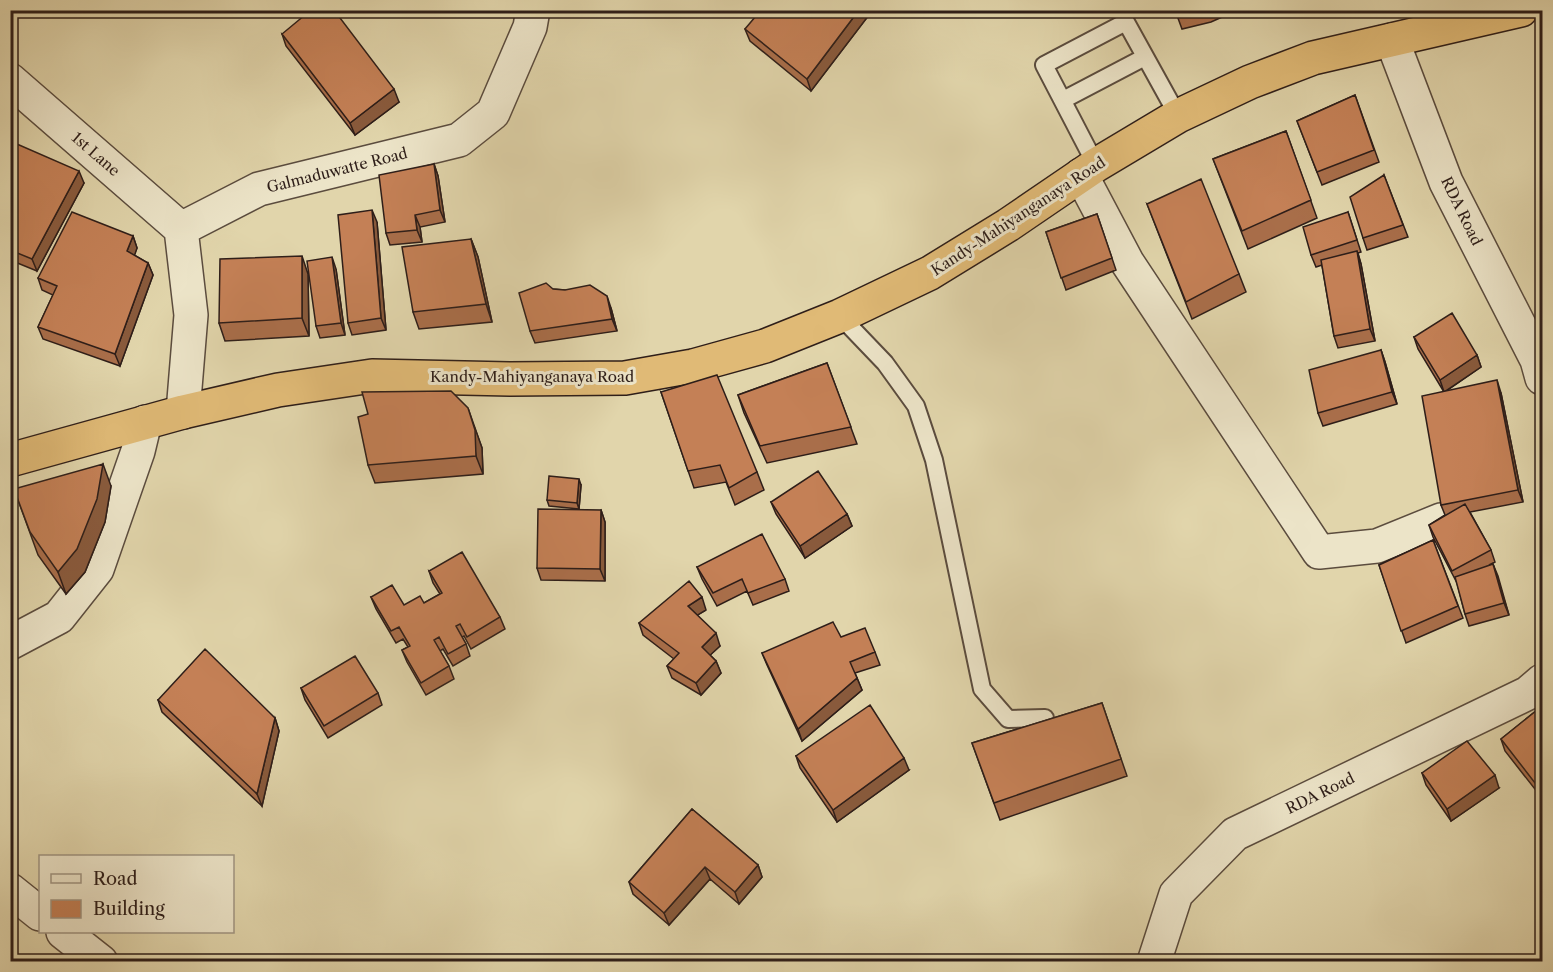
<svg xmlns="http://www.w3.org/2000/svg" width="1553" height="972" viewBox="0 0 1553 972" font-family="'Libre Caslon Text',serif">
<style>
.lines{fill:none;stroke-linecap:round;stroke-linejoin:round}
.lane-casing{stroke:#5b4c3e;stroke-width:20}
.street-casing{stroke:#5b4c3e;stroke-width:36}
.highway-casing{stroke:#2e1e19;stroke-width:36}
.lane{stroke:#ece4c8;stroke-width:16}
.street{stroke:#ece4c8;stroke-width:33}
.highway{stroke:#e0ba76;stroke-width:33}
.wall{fill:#a96e4a;stroke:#2e1e19;stroke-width:1.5}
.shaded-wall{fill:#895a3c;stroke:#2e1e19;stroke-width:1.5}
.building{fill:#c48056;stroke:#2e1e19;stroke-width:1.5}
.labels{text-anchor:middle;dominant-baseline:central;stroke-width:6;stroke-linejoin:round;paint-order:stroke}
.street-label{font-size:15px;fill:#2e1e19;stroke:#ece4c8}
</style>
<rect width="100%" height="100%" fill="#e1d5ab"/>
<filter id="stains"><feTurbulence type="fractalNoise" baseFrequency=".00333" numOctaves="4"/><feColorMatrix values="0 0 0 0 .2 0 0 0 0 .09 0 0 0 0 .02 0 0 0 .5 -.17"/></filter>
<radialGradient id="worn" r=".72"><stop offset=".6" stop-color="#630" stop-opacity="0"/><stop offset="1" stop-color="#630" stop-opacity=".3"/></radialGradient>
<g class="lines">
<g class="lane-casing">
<path id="lane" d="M1063 100 1145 57
M1096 165 1044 65 1126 22 1178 116
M840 316 885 363 916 406 934 460 982 689 1008 719 1045 718"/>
</g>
<g class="street-casing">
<path id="street" d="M1392 40 1446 182 1537 360 1542 378
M10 80 181 229
M1081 175 1127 262 1319 552 1377 546 1441 520
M183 412 191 315 181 229 259 189 459 140 493 113 530 27 533 10
M10 643 59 617 97 569 138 451 145 422
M10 890 40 914
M63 932 101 962
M1154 962 1176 894 1235 834 1528 693 1542 681"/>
</g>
<g class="highway-casing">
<path id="highway" d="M10 460 183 412 278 390 372 376 510 379 625 378 693 366 765 346 840 316 930 273 1008 225 1096 165 1178 116 1250 82 1313 58 1521 10"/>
</g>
<use href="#lane" class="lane"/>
<use href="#street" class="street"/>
<use href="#highway" class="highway"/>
</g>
<path class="wall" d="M1175 10H1238L1211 22 1182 29Z
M872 11 811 91 750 41 745 29Z
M282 34 399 102 355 135 286 46Z
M1355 95 1379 162 1322 185 1297 121Z
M1286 131 1317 218 1248 249 1213 159Z
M10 141 84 183 37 271 10 260Z
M434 164 438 176 445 222 420 227 422 242 390 245 386 233Z
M1384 175 1408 237 1367 250 1363 238Z
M1147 204 1239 274 1246 292 1192 319Z
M1348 212 1361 252 1358 253 1361 264 1375 341 1338 348 1334 336 1322 265 1316 267 1311 255Z
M1097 214 1116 270 1066 290 1046 232Z
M377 222 386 330 352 335 348 323Z
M133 236 137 248 134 255 148 263 153 275 120 366 43 339 38 327 53 295 42 290 38 278Z
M471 239 478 257 492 322 419 329 413 312Z
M336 269 345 335 320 338 316 326Z
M308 274 309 336 225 341 219 323Z
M553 289 565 290 611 308 617 331 535 343 530 331Z
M1414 337 1477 355 1481 367 1445 392 1501 393 1523 502 1470 512 1491 550 1495 562 1489 565 1493 564 1509 615 1469 626 1465 614 1457 583 1433 537 1429 525 1445 515 1441 505 1444 392 1418 349Z
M1381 350 1385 362 1397 404 1323 426 1318 413Z
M827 363 857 444 767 463 744 413 738 395Z
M661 392 757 472 764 490 735 505 726 482 694 488Z
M474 426 482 448 483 474 375 483 368 465Z
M581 485 579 509 549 506 547 500Z
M111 486 105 522 85 572 66 594 38 555 14 489Z
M771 502 847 514 852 526 805 558 776 514Z
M601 510 605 522V581L541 580 537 568Z
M1433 540 1463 618 1406 643 1379 565Z
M697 567 785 579 789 591 753 605 747 591 717 606 702 579Z
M429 571 500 617 505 629 471 649 464 636 462 637 466 644 470 656 453 666 443 649 440 651 449 666 454 679 426 695 407 662 402 650 408 647 403 639 396 643 376 609 371 597 404 605 424 603 440 594 433 583Z
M706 610 697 615 720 646 710 655 716 661 721 673 701 695 672 678 667 666 674 659 643 635 639 623Z
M841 637 875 652 880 665 855 673 862 690 802 741 767 665 762 653Z
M301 688 378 693 382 705 328 738 305 700Z
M158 700 275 718 279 731 262 806 162 712Z
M1102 703 1127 776 1000 820 972 743Z
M1542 706V798L1505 751 1501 739Z
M796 756 909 770 837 822 800 768Z
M1422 773 1499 788 1451 821 1426 785Z
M692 809 758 865 762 877 739 904 710 879 669 925 633 894 629 882Z"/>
<path class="shaded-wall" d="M859 10 872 11 811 91 807 79Z
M394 89 399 102 355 135 350 123Z
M434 164 438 176 445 222 440 210Z
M79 171 84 183 37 271 32 259Z
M372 210 377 222 386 330 381 318Z
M415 215 420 227 422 242 417 230Z
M133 236 137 248 132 263 127 251Z
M471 239 478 257 492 322 486 304Z
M1357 251 1361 264 1375 341 1370 329Z
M302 256 308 274 309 336 302 318Z
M332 257 336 269 345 335 341 323Z
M148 263 153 275 120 366 115 354Z
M607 296 611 308 617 331 612 319Z
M1381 350 1385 362 1397 404 1392 392Z
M1477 355 1481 367 1444 392 1440 380Z
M1497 380 1501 393 1523 502 1518 490Z
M468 408 482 448 483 474 476 456Z
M103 464 111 486 105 522 85 572 66 594 58 572Z
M579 479 581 485 579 509 577 503Z
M601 510 605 522V581L600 569Z
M847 514 852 526 805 558 800 546Z
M1493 564 1498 576 1509 615 1504 603Z
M702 597 706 610 693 618 688 606Z
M716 633 720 646 706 659 702 647Z
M716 661 721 673 701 695 696 683Z
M857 678 862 690 802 741 798 729Z
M275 718 279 731 262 806 257 794Z
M904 758 909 770 837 822 833 810Z
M1495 775 1499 788 1451 821 1447 809Z
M758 865 762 877 739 904 735 892Z
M705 867 710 879 669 925 664 913Z"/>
<path class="building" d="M311 10H334L394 89 350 123 282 34Z
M761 10H859L807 79 745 29Z
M1355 95 1374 150 1317 172 1297 121Z
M1286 131 1311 200 1242 231 1213 159Z
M10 141 79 171 32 259 10 250Z
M434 164 440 210 415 215 417 230 386 233 379 175Z
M1384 175 1403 225 1363 238 1350 197Z
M1201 179 1239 274 1186 302 1147 204Z
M372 210 381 318 348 323 338 215Z
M72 212 133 236 127 251 148 263 115 354 38 327 57 286 38 278Z
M1348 212 1357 240 1311 255 1303 227Z
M1097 214 1112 258 1061 278 1046 232Z
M471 239 486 304 413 312 402 247Z
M1357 251 1370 329 1334 336 1321 260Z
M302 256V318L219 323 220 259Z
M332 257 341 323 316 326 307 261Z
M546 283 553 289 565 290 590 285 607 296 612 319 530 331 519 293Z
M1452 313 1477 355 1440 380 1414 337Z
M1381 350 1392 392 1318 413 1309 370Z
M827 363 851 427 760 446 738 395Z
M717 375 757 472 729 488 720 465 688 471 661 392Z
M1497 380 1518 490 1441 505 1422 396Z
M451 391 468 408 475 430 476 456 368 465 358 417 368 414 362 392Z
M103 464 97 499 77 549 58 572 30 532 14 489Z
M818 471 847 514 800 546 771 502Z
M549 476 579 479 577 503 547 500Z
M1465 504 1491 550 1452 571 1429 525Z
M538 509 601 510 600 569 537 568Z
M762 534 785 579 748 593 742 579 713 593 697 567Z
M1433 540 1458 606 1401 631 1379 565Z
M462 552 500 617 467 637 460 624 456 626 466 644 448 654 439 637 434 640 449 666 421 683 402 650 410 646 399 627 391 631 371 597 392 585 404 605 420 596 424 603 442 593 429 571Z
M1493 564 1504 603 1465 614 1455 577Z
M689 581 702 597 688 606 716 633 702 647 716 661 696 683 667 666 679 653 639 623Z
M833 622 841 637 865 628 875 652 850 662 857 678 798 729 762 653Z
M205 649 275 718 257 794 158 700Z
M355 656 378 693 324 726 301 688Z
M1102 703 1121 759 994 803 972 743Z
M870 705 904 758 833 810 796 756Z
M1542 706V792L1501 739Z
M1467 741 1495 775 1447 809 1422 773Z
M692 809 758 865 735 892 705 867 664 913 629 882Z"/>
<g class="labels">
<g class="street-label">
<text transform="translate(96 154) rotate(41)">1st Lane</text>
<text transform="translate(337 170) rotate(-14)">Galmaduwatte Road</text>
<text transform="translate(1462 211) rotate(64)">RDA Road</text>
<text transform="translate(1018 216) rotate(-33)">Kandy-Mahiyanganaya Road</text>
<text x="532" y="376">Kandy-Mahiyanganaya Road</text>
<text transform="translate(1320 793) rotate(-26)">RDA Road</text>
</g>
</g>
<rect width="1553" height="972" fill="none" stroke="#e1d5ab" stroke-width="36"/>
<rect x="12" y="12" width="1529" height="948" fill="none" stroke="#2e1e19" stroke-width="3"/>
<rect x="18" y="18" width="1517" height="936" fill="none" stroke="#2e1e19" stroke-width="1.5"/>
<rect x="39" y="855" width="195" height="78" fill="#ece4c8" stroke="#a09582" stroke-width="1.5"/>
<rect x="51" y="874" width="30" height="9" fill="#ece4c8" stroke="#a09582" stroke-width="1.5"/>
<text x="93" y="885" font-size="18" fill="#2e1e19">Road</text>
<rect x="51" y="900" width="30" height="18" fill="#c48056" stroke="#a09582" stroke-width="1.5"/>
<text x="93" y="915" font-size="18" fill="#2e1e19">Building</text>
<rect width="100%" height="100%" filter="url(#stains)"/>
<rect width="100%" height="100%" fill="url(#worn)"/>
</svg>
